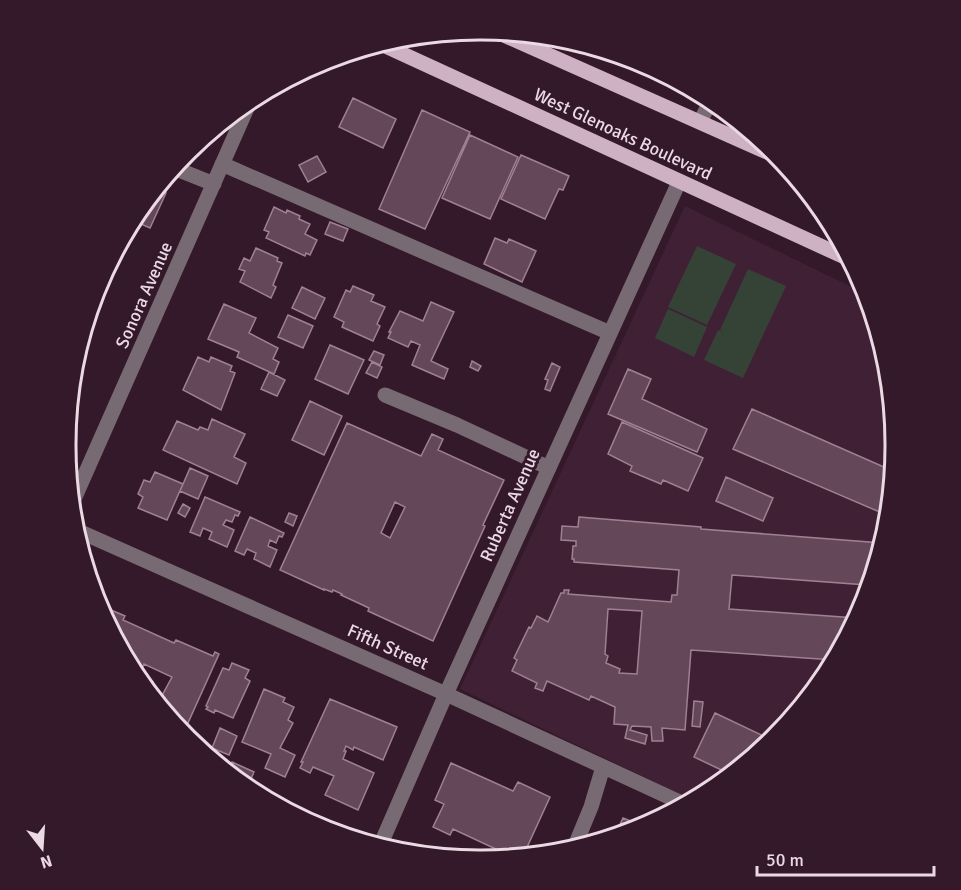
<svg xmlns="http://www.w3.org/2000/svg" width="961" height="890" viewBox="0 0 961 890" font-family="Signika,sans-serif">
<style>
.built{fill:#402035}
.green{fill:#354336}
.building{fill:#644759;stroke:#a08093;stroke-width:1.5;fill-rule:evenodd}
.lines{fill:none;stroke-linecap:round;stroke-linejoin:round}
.minor{stroke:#786a72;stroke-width:15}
.major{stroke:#ceb1c2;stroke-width:15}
.labels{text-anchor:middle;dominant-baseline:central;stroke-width:6;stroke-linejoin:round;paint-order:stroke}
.street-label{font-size:18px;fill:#ebdae4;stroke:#33192a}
.rim{fill:none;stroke:#ebdae4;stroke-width:3}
</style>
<rect width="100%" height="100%" fill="#33192a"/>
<path class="built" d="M685 206 866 294 888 364 895 445 887 526 864 604 825 676 774 739 711 790 692 800 460 689Z"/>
<path class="green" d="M697 246 736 264 707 325 668 307Z
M748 269 786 286 743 378 704 360 718 330 724 333 720 330Z
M668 309 707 327 694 357 655 338Z"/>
<path class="building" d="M353 98 396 119 383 148 339 127Z
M422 110 470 132 425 229 379 209Z
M470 135 518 157 490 219 442 198Z
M521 155 569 176 563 190 559 189 545 219 501 199Z
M317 156 326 172 308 182 299 165Z
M156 189 166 193 150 228 132 220Z
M274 207 286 213 287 210 300 216 299 219 310 224 305 234 317 240 310 255 306 253 305 256 266 238 269 232 264 230Z
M330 222 348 229 343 241 325 234Z
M495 238 507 243 509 239 536 251 522 282 484 264Z
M256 248 278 258 277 261 282 263 273 285 276 287 271 298 240 282 245 271 239 269 244 258 250 261Z
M116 250 118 251 110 268 107 267Z
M353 286 374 295 371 301 385 307 377 324 380 326 373 341 342 327 344 322 334 317 346 290 350 292Z
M302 287 325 298 315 319 292 308Z
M93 300 96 302 87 320Z
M431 302 454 312 431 361 448 369 444 379 412 365 420 345 411 341 408 347 388 338 391 332H389L400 311 423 321Z
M224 304 256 318 249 333 278 348 273 359 279 362 274 374 237 357 239 352 208 339Z
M288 315 313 326 303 348 278 337Z
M85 326 87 327 84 333 90 335 82 355 77 353Z
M330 345 364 360 348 394 315 379Z
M374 351 384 355 380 365 369 360Z
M198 357 209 362 211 357 232 366 230 371 235 373 221 410 183 390Z
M472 361 481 366 478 371 470 367Z
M372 362 382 367 377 378 366 373Z
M552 363 560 367 550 391 545 389 548 380 545 379Z
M628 369 651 379 642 399 707 429 697 452 608 414Z
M269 372 285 380 277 396 261 389Z
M310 401 342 416 324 455 292 440Z
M752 409 893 471 889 516 733 449Z
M212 419 245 434 234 457 246 463 237 484 163 450 177 421 198 430 200 427 208 430Z
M622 422 703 458 688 491 663 480 661 484 630 471 632 466 608 454Z
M347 423 421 456 432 434 443 439 438 450 504 480 483 525 485 526 433 641 368 611 369 608 341 595 342 594 333 590 332 592 324 589V590L280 570ZM395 502 405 507 390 538 381 533Z
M190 468 208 476 198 499 180 491Z
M155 472 183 484 167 520 138 508 143 497 138 494 144 480 150 482Z
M726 477 773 498 763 521 716 501Z
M205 497 240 512 238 516 235 515 232 522 226 520 223 525 234 530 227 547 209 539 212 532 203 528 200 536 190 532Z
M183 504 190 508 185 517 178 513Z
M289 513 297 516 293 526 285 522Z
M250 517 284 533 282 537 279 536 276 543 270 540 268 546 277 550 270 567 254 559 256 553 247 549 244 555 235 551Z
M579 517 701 527V529L882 543 867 594V585L732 575 729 609 856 618 834 660 691 650 685 730 662 728 663 741H652L651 727 632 726 630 730 647 735 645 744 625 738 628 725 614 724 615 707 591 696 589 700 547 681 543 691 535 688 537 683 512 671 517 660 514 658 529 627 531 628 537 616 548 622 561 593H564V590H569L568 594 671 602 672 595H677L679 570 574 562V559H572L573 546H576V541L561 540 562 526 578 527ZM608 609 642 611 637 674 619 673 620 669 606 663 608 656 605 654Z
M97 604 125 616 123 620 174 643 176 640 213 656 215 652 219 654 183 734 158 703 172 677 144 664 142 669 128 662Z
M232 663 249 670 245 678 250 681 233 718 215 710 214 713 206 709 208 707 206 706 223 668 229 670Z
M134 673 153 682 149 692 135 675Z
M264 689 285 698 283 702 294 707 288 720 293 723 280 748 295 755 285 777 265 768 271 754 242 742Z
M330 699 397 727 383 760 354 747 353 750 346 746 344 751H346L343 759 374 773 358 810 325 795 334 776 313 767 310 773 300 768 303 762H301Z
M694 701 703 702 700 727 692 726Z
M715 713 772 740 730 774 694 757Z
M220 728 237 736 229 755 212 748Z
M232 762 254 772 247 788 228 772Z
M451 763 513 791 518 782 550 797 523 856 513 857 453 829 450 835 433 827 444 804 435 800Z
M262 792 331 822 327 830 260 796Z
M623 818 638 824 635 830 615 836Z"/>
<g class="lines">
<path class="minor" d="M700 122 711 100
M222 164 610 333
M174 168 214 184
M385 395 457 425 549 468
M71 506 251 99
M74 529 446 694 684 804
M380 846 446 694 679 182
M574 848 591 807 603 767"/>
<path class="major" d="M497 32 778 157
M381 44 849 259"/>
</g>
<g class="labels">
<g class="street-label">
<text transform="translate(623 134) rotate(25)">West Glenoaks Boulevard</text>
<text transform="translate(144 295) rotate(-66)">Sonora Avenue</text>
<text transform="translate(510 505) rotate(-66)">Ruberta Avenue</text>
<text transform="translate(388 647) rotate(24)">Fifth Street</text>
</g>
</g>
<path d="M0 0H961V890H0ZM480 40H481A404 404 0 0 1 885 444V446A404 404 0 0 1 481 850H480A404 404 0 0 1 76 446V444A404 404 0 0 1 480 40Z" fill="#33192a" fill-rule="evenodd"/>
<path class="rim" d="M480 40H481A404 404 0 0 1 885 444V446A404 404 0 0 1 481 850H480A404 404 0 0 1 76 446V444A404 404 0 0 1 480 40Z"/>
<g transform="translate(42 848) rotate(163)" stroke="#33192a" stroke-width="4.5" paint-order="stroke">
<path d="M0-4.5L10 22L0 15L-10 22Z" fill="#ebdae4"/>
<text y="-9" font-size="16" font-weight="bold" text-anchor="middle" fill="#ebdae4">N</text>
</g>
<path d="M757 866v9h177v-9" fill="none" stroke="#ebdae4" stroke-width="3"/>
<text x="766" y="866" font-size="18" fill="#ebdae4" stroke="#33192a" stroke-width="4.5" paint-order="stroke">50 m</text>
</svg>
